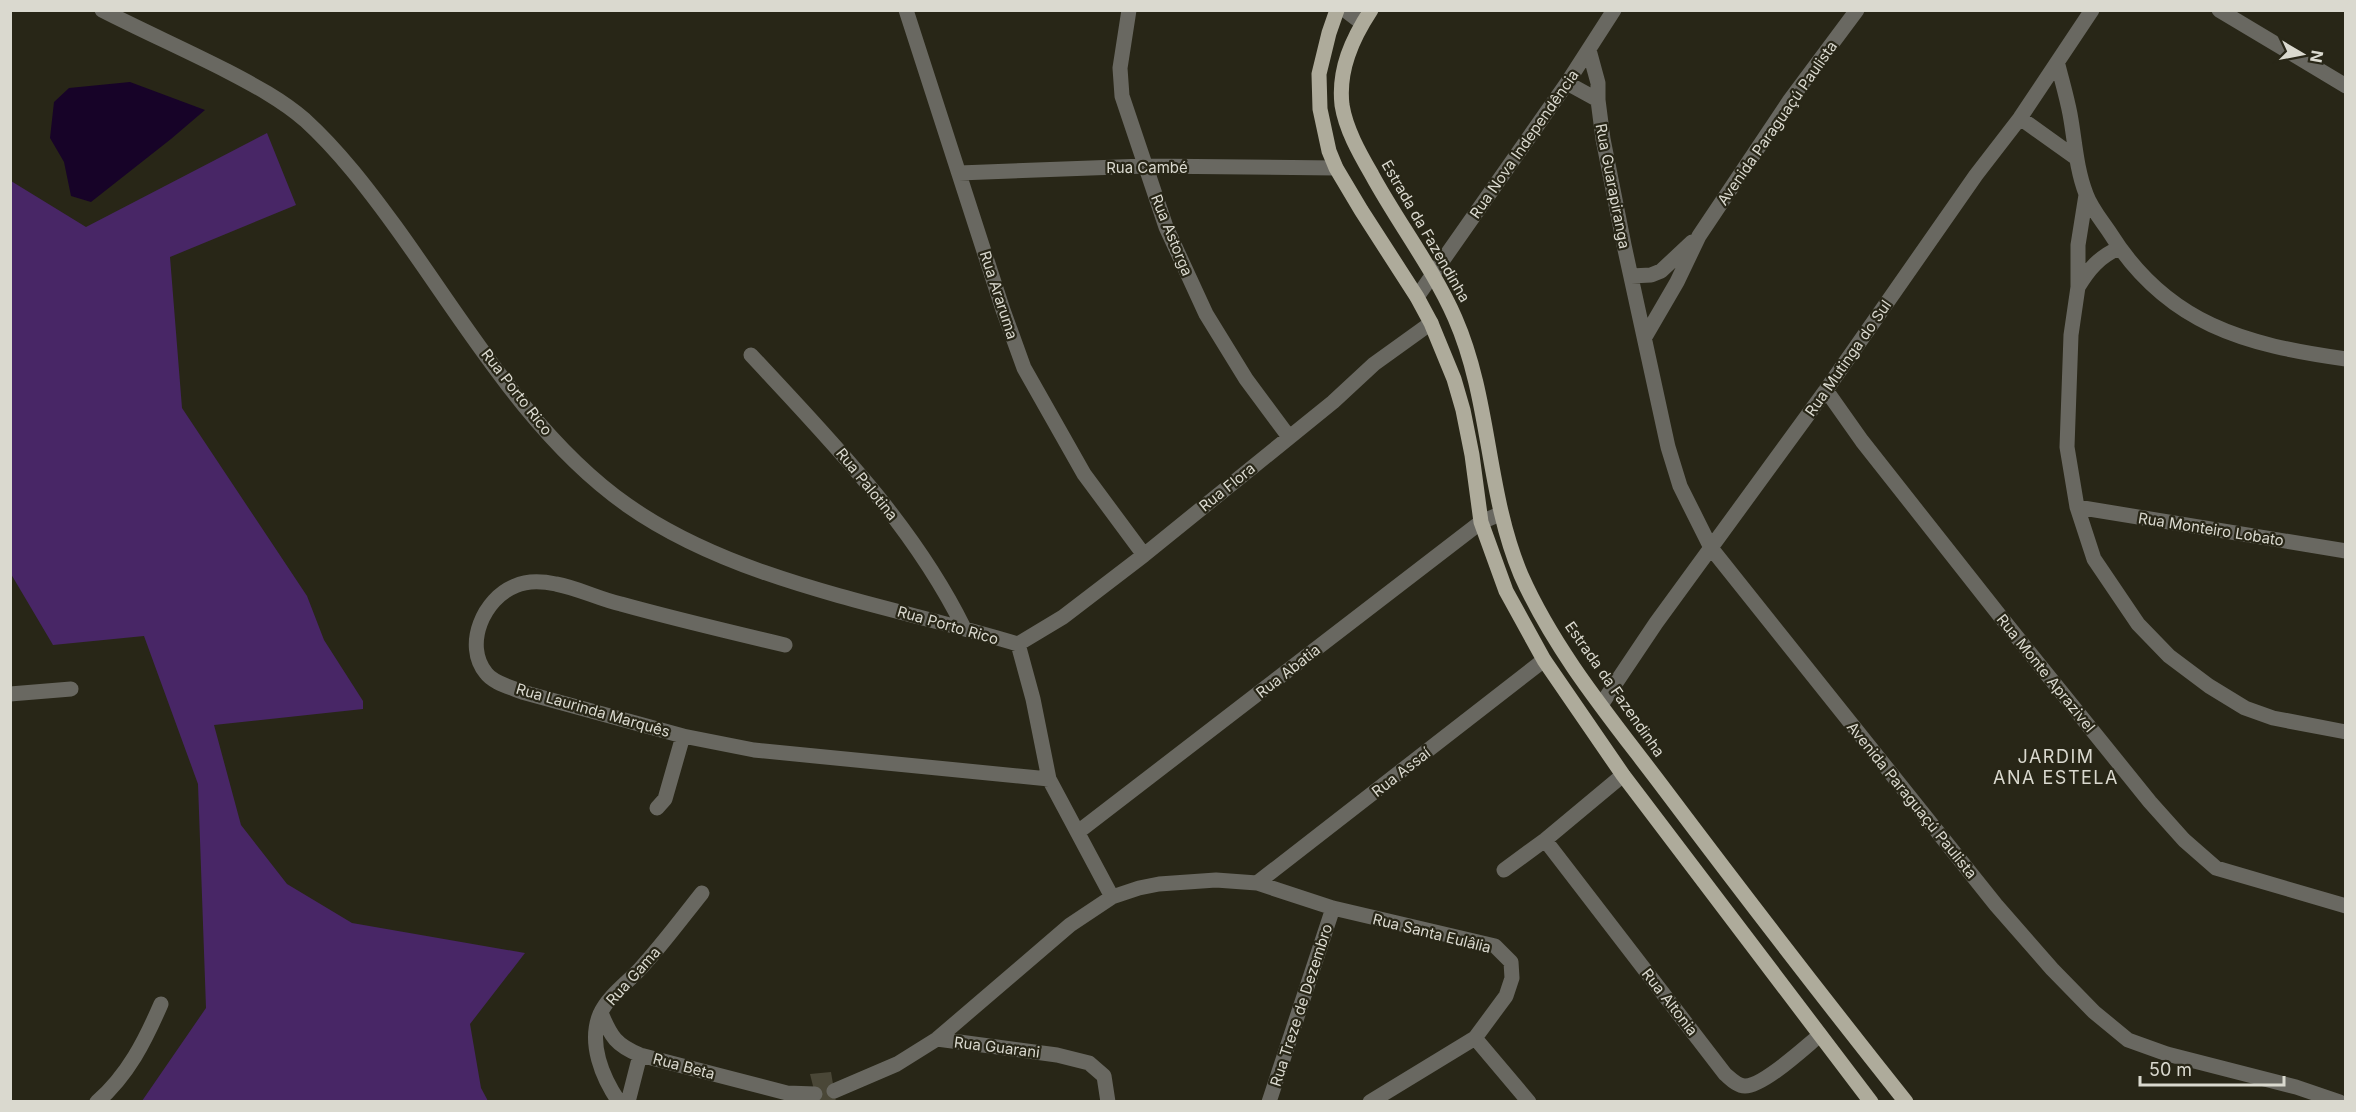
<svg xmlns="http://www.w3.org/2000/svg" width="2356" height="1112" viewBox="0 0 2356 1112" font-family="Inter,sans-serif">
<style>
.green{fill:#482666}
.water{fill:#170328}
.building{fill:#4a4737}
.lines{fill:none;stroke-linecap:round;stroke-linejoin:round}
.minor{stroke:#696861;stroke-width:15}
.major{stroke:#aeab9b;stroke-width:15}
.labels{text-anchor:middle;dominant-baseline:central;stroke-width:4.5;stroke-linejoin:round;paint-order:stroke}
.street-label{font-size:15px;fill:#dad9cf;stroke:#282617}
.quarter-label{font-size:18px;letter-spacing:1.5px;fill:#dad9cf;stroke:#282617}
</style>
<rect width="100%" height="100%" fill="#282617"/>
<path class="green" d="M267 133 296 205 170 257 182 408 307 596 324 640 363 701V709L214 725 241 825 287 884 352 923 525 953 470 1024 481 1088 488 1101H142L206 1008 198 784 144 636 53 645 11 574V181L86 227Z"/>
<path class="water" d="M130 82 205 110 171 139 91 202 71 196 64 162 50 138 54 102 69 88Z"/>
<path class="building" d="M831 1072 836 1102H817L810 1074Z"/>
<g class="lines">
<path class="minor" d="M102 10C143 31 186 50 227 71 254 85 282 100 305 120 339 151 368 189 395 226 464 321 530 437 627 505 738 583 890 605 1018 644
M906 10 1003 310 1024 368 1084 474 1144 555
M1129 10 1120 68 1122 96 1166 227 1206 314 1246 379 1289 437
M1345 10 1362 23
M2219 10 2346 86
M1589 50 1598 83V100L1603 139 1624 245 1668 447 1680 486 1711 548 1996 905 2052 969 2094 1012 2128 1040 2167 1054 2296 1087 2340 1102
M2058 65C2062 81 2067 98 2070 114 2075 141 2076 168 2086 194 2091 208 2102 221 2110 233 2167 324 2245 345 2346 359
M1567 83 1598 100
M2020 118 2076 158
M959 173 1145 166 1336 168
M2086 195 2078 245V287L2071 335 2067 447 2077 507 2094 559 2138 624 2169 656 2209 686 2245 708 2273 718 2346 732
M1631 276 1651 275 1661 271 1692 242
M2078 287C2089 269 2099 257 2119 248
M1417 297 1567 83 1614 10
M1645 337 1677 282 1699 236 1790 100 1857 10
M751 355C830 440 912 523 964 628
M1826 390 1862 441 2000 616 2150 802 2184 840 2216 868 2346 906
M2077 507 2346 551
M1018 644 1063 617 1144 555 1333 402 1374 364 1431 323
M1018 644 1033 699 1049 779 1112 897
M785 645C730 632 675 619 621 604 599 599 578 588 556 584 542 581 528 580 515 586 484 598 463 645 486 673 493 683 511 687 522 692L683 736 754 750 1049 779
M10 694 71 689
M1601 705 1656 623 1826 390 1976 175 2020 118 2092 10
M657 808 665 799 683 736
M1078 832 1481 522 1500 514
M1545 840 1725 1074C1730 1078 1737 1086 1745 1086 1764 1086 1805 1047 1820 1035
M1504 870 1545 840 1623 775
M1257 883 1544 660
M601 1013C611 1037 616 1045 640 1055L787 1093 815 1094
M1475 1038 1529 1102
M937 1039 1057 1055 1089 1063 1104 1076 1108 1102
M834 1091 897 1064 937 1039 1070 925 1112 897 1139 888 1159 884 1216 880 1257 883 1333 908 1495 946 1511 962 1512 978 1506 996 1475 1038 1370 1102
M97 1102C128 1075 145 1041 161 1004
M619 1102C602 1077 588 1043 600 1014 608 996 628 982 640 969 662 945 682 918 702 893
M628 1102 640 1055
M1269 1102 1333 908"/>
<path class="major" d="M1337 10 1329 33 1319 74 1320 109 1329 151 1336 168 1361 210 1417 297 1431 323 1454 379 1463 410 1472 455 1481 522 1506 591 1544 660 1623 775 1871 1102
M1371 10C1352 39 1338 70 1342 105 1346 130 1360 154 1372 175 1398 223 1433 268 1455 318 1491 400 1486 492 1521 575 1556 654 1614 722 1665 790 1744 895 1824 999 1906 1102"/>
</g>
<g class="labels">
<g class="street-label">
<text transform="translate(1777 123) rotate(-55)">Avenida Paraguaçú Paulista</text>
<text transform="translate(1524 144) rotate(-55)">Rua Nova Independência</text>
<text x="1147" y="167">Rua Cambé</text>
<text transform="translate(1613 186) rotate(79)">Rua Guarapiranga</text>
<text transform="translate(1426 231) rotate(60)">Estrada da Fazendinha</text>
<text transform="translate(1172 235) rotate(68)">Rua Astorga</text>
<text transform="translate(999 295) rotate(72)">Rua Araruma</text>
<text transform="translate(1848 358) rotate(-55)">Rua Mutinga do Sul</text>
<text transform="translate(517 392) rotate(52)">Rua Porto Rico</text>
<text transform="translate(867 484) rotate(51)">Rua Palotina</text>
<text transform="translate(1227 487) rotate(-39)">Rua Flora</text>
<text transform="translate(2211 529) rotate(9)">Rua Monteiro Lobato</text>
<text transform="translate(948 625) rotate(16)">Rua Porto Rico</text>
<text transform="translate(1288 671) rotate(-38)">Rua Abatia</text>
<text transform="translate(2046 673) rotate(51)">Rua Monte Aprazivel</text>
<text transform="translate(1615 689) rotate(55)">Estrada da Fazendinha</text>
<text transform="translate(593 710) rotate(16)">Rua Laurinda Marquês</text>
<text transform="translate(1401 772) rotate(-38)">Rua Assaí</text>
<text transform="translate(1912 800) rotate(51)">Avenida Paraguaçú Paulista</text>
<text transform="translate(1432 933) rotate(14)">Rua Santa Eulâlia</text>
<text transform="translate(633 976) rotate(-48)">Rua Gama</text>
<text transform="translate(1670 1002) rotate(52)">Rua Altonia</text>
<text transform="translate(1301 1005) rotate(-72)">Rua Treze de Dezembro</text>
<text transform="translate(997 1047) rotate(7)">Rua Guarani</text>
<text transform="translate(684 1066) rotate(15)">Rua Beta</text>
</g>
<g class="quarter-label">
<text x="2056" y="756">JARDIM<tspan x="2056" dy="21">ANA ESTELA</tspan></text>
</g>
</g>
<rect width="2356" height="1112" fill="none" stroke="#dad9cf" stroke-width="24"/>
<g transform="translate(2302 54) rotate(100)" stroke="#282617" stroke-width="4.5" paint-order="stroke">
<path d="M0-4.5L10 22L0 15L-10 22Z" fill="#dad9cf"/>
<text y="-9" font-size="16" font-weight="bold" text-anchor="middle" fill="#dad9cf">N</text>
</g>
<path d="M2140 1076v9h144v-9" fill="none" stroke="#dad9cf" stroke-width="3"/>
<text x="2149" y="1076" font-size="18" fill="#dad9cf" stroke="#282617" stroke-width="4.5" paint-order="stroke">50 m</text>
</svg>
